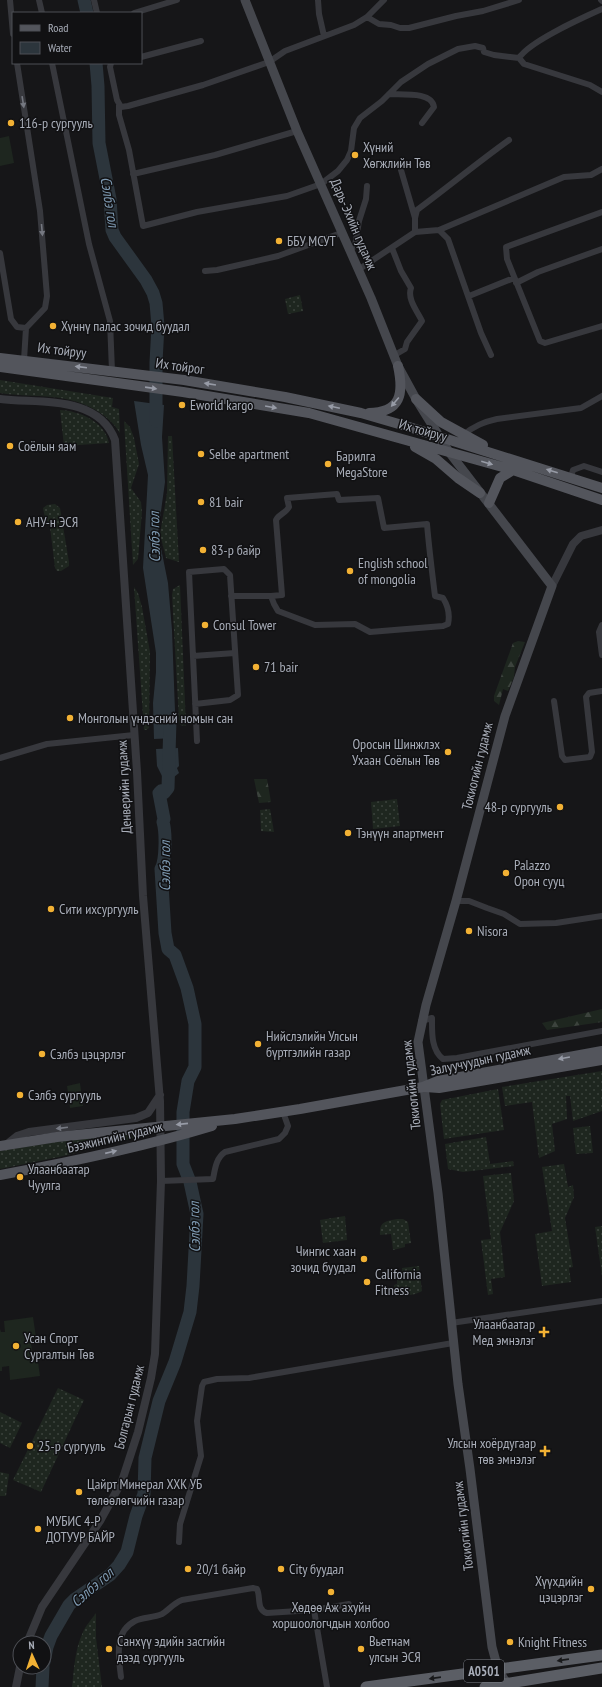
<svg xmlns="http://www.w3.org/2000/svg" width="602" height="1687" viewBox="0 0 602 1687" font-family="'PT Sans Narrow',sans-serif">
<style>
.grass{fill:url(#grass-dots)}
.forest{fill:url(#forest-firs)}
.garden{fill:#1e261f}
.water{fill:#2c353c}
.lines{fill:none;stroke-linecap:round;stroke-linejoin:round}
.river{stroke:#2c353c;stroke-width:13}
.minor{stroke:#37383d;stroke-width:6}
.tertiary{stroke:#37383d;stroke-width:8}
.secondary{stroke:#45474d;stroke-width:9}
.primary{stroke:#53555c;stroke-width:10}
.trunk{stroke:#5b5e65;stroke-width:11}
.oneway{fill:#757881}
.oneway2{fill:#979ba6}
.oneway3{fill:#18191b}
.poi-dot{fill:#f2b134;stroke:#111113;stroke-width:1.5}
.labels{text-anchor:middle;dominant-baseline:central;stroke-width:3;stroke-linejoin:round;paint-order:stroke}
.shield{fill:#111113;stroke:#7b7e86;stroke-width:1}
.shield-label{font-size:13px;font-weight:bold;fill:#a8adb8}
.poi-label{font-size:14px;fill:#a8adb8;stroke:#111113;text-anchor:start}
.street-label{font-size:14px;fill:#a8adb8;stroke:#111113}
.water-label{font-size:15px;font-style:italic;fill:#7f9bb3;stroke:#111113}
</style>
<defs>
<pattern id="grass-dots" width="8" height="8" patternUnits="userSpaceOnUse"><rect width="8" height="8" fill="#1e261f"/><path d="M2 2h.1M6 6h.1" fill="none" stroke="#3c433d" stroke-width="1.8" stroke-linecap="round"/></pattern>
<pattern id="forest-firs" width="22" height="20" patternUnits="userSpaceOnUse"><rect width="22" height="20" fill="#1e261f"/><path d="M5 1l3.5 6h-7zM16 11l3.5 6h-7z" fill="#3c433d"/></pattern>
</defs>
<rect width="100%" height="100%" fill="#161618"/>
<path class="grass" d="M300 295 303 311 288 314 285 299Z
M0 380 113 398 112 407 119 409 120 433C107 411 78 399 52 397 35 395 17 396 0 393Z
M60 410C80 411 105 422 109 443L64 446Z
M124 421 130 427 134 438 139 464 131 488 141 502 142 512 138 559 133 565Z
M168 436H172L179 562 166 558 160 534 167 493Z
M55 504 60 508 69 562V566L61 571H57L55 568 50 527 46 523 43 508 47 505Z
M180 585 186 726 180 725 179 720 172 595 173 589Z
M134 587 138 593 142 607 150 652 149 728 146 730H144Z
M397 799 400 826 373 829 371 802Z
M270 809 274 832 261 831 260 810Z
M602 1071V1111L573 1121 570 1096H566L567 1119 552 1124 555 1151 539 1158 532 1102 505 1106 502 1087Z
M498 1089 504 1130 444 1139 440 1104 442 1100Z
M590 1126 593 1153 576 1154 573 1128Z
M144 1133 147 1134 146 1135 59 1157 0 1169V1151L56 1142Z
M486 1137 490 1164 513 1161 514 1166 463 1172 448 1169 445 1144Z
M564 1164 568 1187 573 1185 574 1197 565 1218 573 1267 569 1268 571 1282 542 1286 535 1234 552 1231 542 1167Z
M511 1173 514 1201 500 1232 505 1277 491 1279 493 1294 488 1295 481 1240 491 1239 483 1176Z
M345 1216 347 1240 323 1243 320 1220Z
M397 1219H403L408 1222 411 1243 405 1244V1247L393 1250 391 1234 380 1235C379 1222 385 1221 397 1219Z
M602 1226V1276L595 1227Z
M419 1266 422 1291C418 1294 401 1298 396 1294 395 1292 394 1287 394 1285L397 1284V1280H403L402 1268Z
M58 1388 84 1400 41 1492 13 1480Z
M0 1412 22 1423 10 1448 0 1443Z
M0 1472 9 1474 6 1496H0Z
M96 1613V1638L102 1687H72C74 1668 75 1649 83 1632 86 1625 92 1619 96 1613Z"/>
<path class="forest" d="M518 641 525 642 515 667 514 677 508 691 503 689 499 705 494 701V696L513 643Z
M254 779H267L271 802 259 803Z
M602 1009V1022L547 1030 542 1023Z"/>
<path class="garden" d="M9 136 14 163 0 166V138Z
M80 1083 83 1106 70 1108 67 1086Z
M33 1317 36 1337 30 1338 33 1355H37L40 1376 10 1380 9 1366 2 1367V1371H0V1329L1 1332H5L4 1321Z"/>
<path class="water" d="M134 401 164 405 162 437 165 482 158 533 168 583 172 630 176 738 154 739 153 703 156 672V653L143 568 148 475 141 445Z
M178 748 179 766 177 768 179 773 174 777 167 792 166 784 157 766 156 749Z"/>
<g class="lines">
<path class="river" d="M84 0 87 13
M96 63 98 86 99 143 110 199 112 230 115 237 146 280 153 293 156 303 158 326 156 362V421
M44 1662 47 1647 51 1636 69 1605 75 1599 110 1575 119 1565 127 1552 136 1516 144 1494 145 1458 159 1401 175 1362 190 1312 193 1286 197 1214 190 1182 183 1164V1112L188 1081 195 1067V1024L187 988 175 955 168 949 165 933 161 869C166 860 166 832 163 822L164 819 159 793 161 791 164 793 168 788 170 721
M42 1687 43 1667"/>
<path class="minor" d="M10 0 13 34
M39 0 42 13
M94 0 97 13
M318 0 319 14 324 36
M601 0 602 1
M602 9C582 18 530 41 519 58L524 64 590 85 602 92
M134 13 177 0
M367 17 379 24 391 25 400 28H409L456 16 483 11 519 0
M141 57 201 41
M17 63 40 211 47 296 45 308 26 328 24 360
M52 63 89 244 110 321 112 371
M111 63 110 67 117 100 121 107 128 106 203 85 269 62 285 51 354 25 367 17 384 0
M389 94C401 95 432 91 434 107L422 123
M119 105V115L129 150 143 226 197 212 287 196 321 184 338 171 347 160 351 151 354 128 360 118 382 101 401 82 428 64 458 49 475 46 483 48 484 52 494 55 519 58
M401 170 415 218
M133 174 215 155 297 131
M602 212 506 247 507 259 540 341 545 343 602 326
M439 230 564 177 591 175 602 169
M415 232V218L417 210C448 187 477 163 509 140
M392 248 401 271 411 288C407 299 417 311 422 321L407 342 405 349 393 356
M349 250 355 246 359 221 366 199 367 186
M0 253 11 319 17 327 26 328
M358 270 415 232 439 230 448 239 481 333 491 355
M205 271 217 270 278 256 341 233
M516 283 538 272 602 249
M469 296 514 278
M463 435C474 426 483 422 497 419L581 408 602 396
M571 477 573 470 584 466 602 472
M231 596H271L274 604 278 611 315 625 355 624 370 632 443 626 448 624C450 615 448 606 443 598L435 596C432 572 429 548 427 524L384 528 378 498 339 500 337 494 287 498 289 507C286 513 279 514 276 520L282 595 271 596
M602 625 599 632 602 655
M193 656 235 653
M554 701 562 756 565 760 590 757 592 752 586 697 589 693 602 691
M195 704 230 700 238 695 230 575 224 569 189 572 197 741
M0 758 47 744 134 735
M456 901H469L487 908 504 914 520 924 556 923 602 916
M421 1021 432 1018C432 1032 431 1050 443 1059L457 1058 602 1031
M161 1181 213 1179C215 1169 216 1158 225 1152L279 1139 285 1133 288 1126 283 1112
M451 1323 602 1301
M179 1542 180 1524 201 1456 197 1421 202 1386 204 1382 217 1379 249 1378 453 1343
M121 1677C119 1659 113 1632 135 1621 143 1617 153 1618 162 1614 168 1611 172 1604 182 1600L253 1588 257 1589C261 1597 256 1610 267 1613L314 1610
M327 1687 314 1610 349 1604"/>
<path class="tertiary" d="M0 399C38 404 98 394 115 440L137 772 143 896 160 1101 161 1181 155 1354 151 1378 138 1432 122 1481 100 1521 42 1607 27 1643
M552 586 573 544 581 536 602 530
M7 1144 17 1136 29 1132 136 1118 148 1113 160 1095
M16 1687 20 1667"/>
<path class="secondary" d="M245 0 297 131 371 298 398 366 416 399 449 452 552 586 505 716 456 901 426 1005 418 1042 438 1193 458 1384 470 1469 492 1647 498 1669 507 1684"/>
<path class="primary" d="M0 358 184 380 285 397 361 413 409 427 602 488
M0 367 183 392 309 413 513 470 602 500
M416 399 441 422 483 445
M369 413C401 412 404 394 398 366
M415 447 436 459 458 478 480 493
M489 503 500 478 513 470
M425 1087 439 1088 602 1060
M0 1146 57 1137 235 1119 300 1109 423 1087 438 1081 602 1051
M0 1175C71 1162 143 1147 212 1126"/>
<path class="trunk" d="M366 1687 602 1655
M485 1687 602 1668"/>
</g>
<defs><path id="oneway-solid" d="M-6-.8H1V-3.2L6.5 0L1 3.2V.8H-6Z"/></defs>
<g class="oneway">
<use href="#oneway-solid" transform="translate(23 102) rotate(81)"/>
<use href="#oneway-solid" transform="translate(42 230) rotate(85)"/>
<use href="#oneway-solid" transform="translate(62 1128) rotate(173)"/>
</g>
<g class="oneway2">
<use href="#oneway-solid" transform="translate(81 367) rotate(-173)"/>
<use href="#oneway-solid" transform="translate(210 384) rotate(-171)"/>
<use href="#oneway-solid" transform="translate(151 388) rotate(8)"/>
<use href="#oneway-solid" transform="translate(395 402) rotate(130)"/>
<use href="#oneway-solid" transform="translate(271 407) rotate(10)"/>
<use href="#oneway-solid" transform="translate(334 407) rotate(-168)"/>
<use href="#oneway-solid" transform="translate(487 463) rotate(16)"/>
<use href="#oneway-solid" transform="translate(552 471) rotate(-163)"/>
<use href="#oneway-solid" transform="translate(564 1058) rotate(170)"/>
<use href="#oneway-solid" transform="translate(182 1124) rotate(174)"/>
<use href="#oneway-solid" transform="translate(111 1152) rotate(-13)"/>
</g>
<g class="oneway3">
<use href="#oneway-solid" transform="translate(563 1660) rotate(172)"/>
<use href="#oneway-solid" transform="translate(435 1678) rotate(172)"/>
</g>
<g class="poi-dot">
<circle cx="11" cy="123" r="4"/>
<circle cx="355" cy="155" r="4"/>
<circle cx="279" cy="241" r="4"/>
<circle cx="53" cy="326" r="4"/>
<circle cx="182" cy="405" r="4"/>
<circle cx="10" cy="446" r="4"/>
<circle cx="201" cy="454" r="4"/>
<circle cx="328" cy="464" r="4"/>
<circle cx="201" cy="502" r="4"/>
<circle cx="18" cy="522" r="4"/>
<circle cx="203" cy="550" r="4"/>
<circle cx="350" cy="571" r="4"/>
<circle cx="205" cy="625" r="4"/>
<circle cx="256" cy="667" r="4"/>
<circle cx="70" cy="718" r="4"/>
<circle cx="448" cy="752" r="4"/>
<circle cx="560" cy="807" r="4"/>
<circle cx="348" cy="833" r="4"/>
<circle cx="506" cy="873" r="4"/>
<circle cx="51" cy="909" r="4"/>
<circle cx="469" cy="931" r="4"/>
<circle cx="258" cy="1044" r="4"/>
<circle cx="42" cy="1054" r="4"/>
<circle cx="20" cy="1095" r="4"/>
<circle cx="20" cy="1177" r="4"/>
<circle cx="364" cy="1259" r="4"/>
<circle cx="367" cy="1282" r="4"/>
<path d="M542 1326h4v4h4v4h-4v4h-4v-4h-4v-4h4z"/>
<circle cx="16" cy="1346" r="4"/>
<circle cx="30" cy="1446" r="4"/>
<path d="M543 1445h4v4h4v4h-4v4h-4v-4h-4v-4h4z"/>
<circle cx="79" cy="1492" r="4"/>
<circle cx="38" cy="1529" r="4"/>
<circle cx="188" cy="1569" r="4"/>
<circle cx="281" cy="1569" r="4"/>
<circle cx="591" cy="1589" r="4"/>
<circle cx="331" cy="1592" r="4"/>
<circle cx="510" cy="1642" r="4"/>
<circle cx="109" cy="1649" r="4"/>
<circle cx="361" cy="1649" r="4"/>
</g>
<g class="labels">
<rect class="shield" x="464" y="1660" width="40" height="22" rx="3"/>
<g class="shield-label">
<text x="484" y="1671">A0501</text>
</g>
<g class="poi-label">
<text x="19" y="123">116-р сургууль</text>
<text x="363" y="147">Хүний<tspan x="363" dy="16">Хөгжлийн Төв</tspan></text>
<text x="287" y="241">ББУ МСУТ</text>
<text x="61" y="326">Хүннү палас зочид буудал</text>
<text x="190" y="405">Eworld kargo</text>
<text x="18" y="446">Соёлын яам</text>
<text x="209" y="454">Selbe apartment</text>
<text x="336" y="456">Барилга<tspan x="336" dy="16">MegaStore</tspan></text>
<text x="209" y="502">81 bair</text>
<text x="26" y="522">АНУ-н ЭСЯ</text>
<text x="211" y="550">83-р байр</text>
<text x="358" y="563">English school<tspan x="358" dy="16">of mongolia</tspan></text>
<text x="213" y="625">Consul Tower</text>
<text x="264" y="667">71 bair</text>
<text x="78" y="718">Монголын үндэсний номын сан</text>
<text x="440" y="744" text-anchor="end">Оросын Шинжлэх<tspan x="440" dy="16">Ухаан Соёлын Төв</tspan></text>
<text x="552" y="807" text-anchor="end">48-р сургууль</text>
<text x="356" y="833">Тэнүүн апартмент</text>
<text x="514" y="865">Palazzo<tspan x="514" dy="16">Орон сууц</tspan></text>
<text x="59" y="909">Сити ихсургууль</text>
<text x="477" y="931">Nisora</text>
<text x="266" y="1036">Нийслэлийн Улсын<tspan x="266" dy="16">бүртгэлийн газар</tspan></text>
<text x="50" y="1054">Сэлбэ цэцэрлэг</text>
<text x="28" y="1095">Сэлбэ сургууль</text>
<text x="28" y="1169">Улаанбаатар<tspan x="28" dy="16">Чуулга</tspan></text>
<text x="356" y="1251" text-anchor="end">Чингис хаан<tspan x="356" dy="16">зочид буудал</tspan></text>
<text x="375" y="1274">California<tspan x="375" dy="16">Fitness</tspan></text>
<text x="535" y="1324" text-anchor="end">Улаанбаатар<tspan x="535" dy="16">Мед эмнэлэг</tspan></text>
<text x="24" y="1338">Усан Спорт<tspan x="24" dy="16">Сургалтын Төв</tspan></text>
<text x="536" y="1443" text-anchor="end">Улсын хоёрдугаар<tspan x="536" dy="16">төв эмнэлэг</tspan></text>
<text x="38" y="1446">25-р сургууль</text>
<text x="87" y="1484">Цайрт Минерал ХХК УБ<tspan x="87" dy="16">төлөөлөгчийн газар</tspan></text>
<text x="46" y="1521">МУБИС 4-Р<tspan x="46" dy="16">ДОТУУР БАЙР</tspan></text>
<text x="196" y="1569">20/1 байр</text>
<text x="289" y="1569">City буудал</text>
<text x="583" y="1581" text-anchor="end">Хүүхдийн<tspan x="583" dy="16">цэцэрлэг</tspan></text>
<text x="331" y="1607" text-anchor="middle">Хөдөө Аж ахуйн<tspan x="331" dy="16">хоршоологчдын холбоо</tspan></text>
<text x="117" y="1641">Санхүү эдийн засгийн<tspan x="117" dy="16">дээд сургууль</tspan></text>
<text x="369" y="1641">Вьетнам<tspan x="369" dy="16">улсын ЭСЯ</tspan></text>
<text x="518" y="1642">Knight Fitness</text>
</g>
<g class="street-label">
<text transform="translate(354 224) rotate(67)">Дарь-Эхийн гудамж</text>
<text transform="translate(62 350) rotate(7)">Их тойруу</text>
<text transform="translate(180 366) rotate(8)">Их тойрог</text>
<text transform="translate(423 430) rotate(16)">Их тойруу</text>
<text transform="translate(477 766) rotate(-76)">Токиогийн гудамж</text>
<text transform="translate(124 787) rotate(-93)">Денверийн гудамж</text>
<text transform="translate(480 1060) rotate(-12)">Залуучуудын гудамж</text>
<text transform="translate(411 1085) rotate(-96)">Токиогийн гудамж</text>
<text transform="translate(115 1137) rotate(-13)">Бээжингийн гудамж</text>
<text transform="translate(129 1407) rotate(-76)">Болгарын гудамж</text>
<text transform="translate(463 1526) rotate(-97)">Токиогийн гудамж</text>
</g>
<g class="water-label">
<text transform="translate(110 202) rotate(81)">Сэлбэ гол</text>
<text transform="translate(154 537) rotate(-91)">Сэлбэ гол</text>
<text transform="translate(164 866) rotate(-90)">Сэлбэ гол</text>
<text transform="translate(194 1227) rotate(-91)">Сэлбэ гол</text>
<text transform="translate(92 1587) rotate(-41)">Сэлбэ гол</text>
</g>
</g>
<rect x="12" y="12" width="130" height="52" fill="#111113" stroke="#4d4f55"/>
<rect x="20" y="25" width="20" height="6" fill="#53555c" stroke="#4d4f55"/>
<text x="48" y="32" font-size="12" fill="#a8adb8">Road</text>
<rect x="20" y="42" width="20" height="12" fill="#2c353c" stroke="#4d4f55"/>
<text x="48" y="52" font-size="12" fill="#a8adb8">Water</text>
<g transform="translate(32 1655) rotate(357)"><circle r="19" fill="#111113" stroke="#4d4f55"/>
<path d="M0-3L7 15L0 10L-7 15Z" fill="#f2b134"/>
<text y="-6" font-size="11" font-weight="bold" text-anchor="middle" fill="#a8adb8">N</text>
</g>
</svg>
